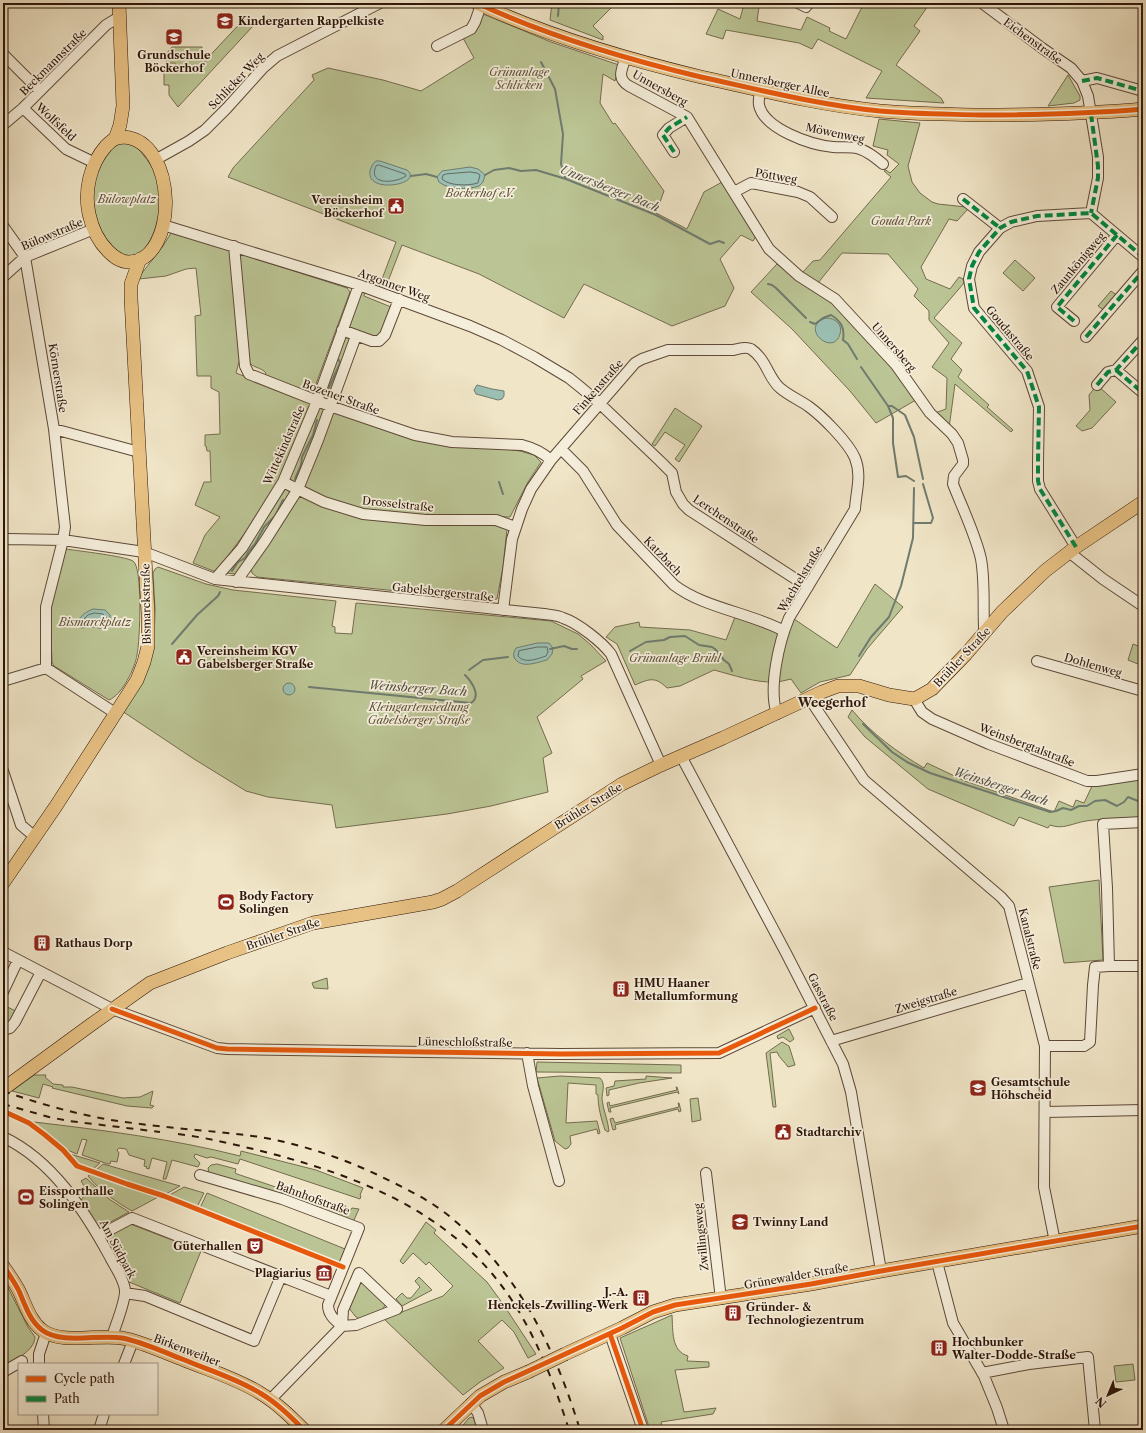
<svg xmlns="http://www.w3.org/2000/svg" width="1146" height="1433" viewBox="0 0 1146 1433" font-family="'Libre Caslon Text',serif">
<style>
.green{fill:#bbc494;stroke:#746c4e}
.water{fill:#9bbfb2;stroke:#6f7b6e}
.lines{fill:none;stroke-linecap:round;stroke-linejoin:round}
.shore{stroke:#646a5e;stroke-width:1}
.stream{stroke:#6f7b6e;stroke-width:2}
.minor-casing{stroke:#5e4938;stroke-width:12}
.major-casing{stroke:#2d1509;stroke-width:14}
.minor{stroke:#f5eedb;stroke-width:10}
.major{stroke:#e8c284;stroke-width:13}
.rail{stroke:#2d1509;stroke-width:2;stroke-dasharray:7 7;stroke-linecap:butt}
.major-bridge-casing{stroke:#2d1509;stroke-width:14;stroke-linecap:butt}
.major-bridge{stroke:#e8c284;stroke-width:13}
.quiet{stroke:#00873e;stroke-width:4;stroke-dasharray:8 4;stroke-linecap:butt}
.cycleway-casing{stroke:#f5eedb;stroke-width:8}
.cycleway{stroke:#e8590c;stroke-width:5}
.labels{text-anchor:middle;dominant-baseline:central;stroke-width:3.5;stroke-linejoin:round;paint-order:stroke}
.poi-label{font-size:11px;font-weight:bold;fill:#2d1509;stroke:#f5eedb;text-anchor:start}
.street-label{font-size:11px;fill:#2d1509;stroke:#f5eedb}
.park-label{font-size:11px;font-style:italic;fill:#5f523a;stroke:#f5eedb}
.water-label{font-size:12px;font-style:italic;fill:#545044;stroke:#f5eedb}
.neighbourhood-label{font-size:12px;font-weight:bold;fill:#2d1509;stroke:#f5eedb}
</style>
<rect width="100%" height="100%" fill="#f0e5c7"/>
<filter id="stains"><feTurbulence type="fractalNoise" baseFrequency=".005" numOctaves="4"/><feColorMatrix values="0 0 0 0 .2 0 0 0 0 .09 0 0 0 0 .02 0 0 0 .5 -.17"/></filter>
<radialGradient id="worn" r=".72"><stop offset=".6" stop-color="#630" stop-opacity="0"/><stop offset="1" stop-color="#630" stop-opacity=".3"/></radialGradient>
<path class="green" d="M552 3H612L613 6 593 26 603 36V40L550 20Z
M864 3 866 5 868 3H930L914 26 920 31 896 65 941 98 944 103 866 98 882 71 818 39 812 49 799 43 726 30 723 39 706 34 718 9 740 19 744 4 759 7 757 21 801 30 807 17 830 28 829 31 846 39Z
M483 14 551 42 619 65 615 81 603 74 600 103 613 124 615 123 664 191 656 213 687 229 704 192 724 181 756 236 753 241 741 235 720 259 734 288 725 306 672 326 584 284 564 318 479 274 402 245 385 289 379 287 396 242 228 177 233 168 314 80 312 75 328 68 383 80 421 91 474 58 463 38Z
M246 17 253 26 178 107 169 95V85H164V67H176L175 63H166V54L172 47H202V64Z
M1068 75 1080 96V100L1074 103 1048 106Z
M879 119 920 123 908 166 912 182 920 193 932 202 938 204 966 207 968 209 957 221 949 219 921 267 926 279 950 289 959 277 963 279 964 283 934 318 962 343 951 359 962 370 958 377 989 405 987 407 1013 430 1011 432 955 384 949 428 935 413 946 409 947 378 932 367 949 343 929 320V311L914 296 918 289 888 254 842 253 818 283 802 273 813 261 820 260 891 177 884 171 886 170 890 173 899 164 887 155 888 150 873 146Z
M122 142C126 143 130 144 134 145 138 147 141 152 144 156 152 165 159 179 160 192 163 218 144 282 111 245 98 231 93 211 93 192 94 180 102 155 111 148 114 145 119 144 122 142Z
M171 233 232 249 240 358 236 373 311 402 277 483 250 526 216 572 193 563 205 535 220 517 195 505 204 482H211L210 451H207L206 446H205V435L220 434 219 392 211 388V376H197L195 316 201 315 196 268 186 269 166 276 139 279 142 273 163 246Z
M241 254 347 288 350 292 313 392 309 394 265 376 266 373C261 367 253 368 249 362L238 256Z
M1015 260 1035 278 1023 291 1003 273Z
M777 264 806 286 832 301 893 366 916 400 876 423 850 391 792 329 751 292Z
M365 291 364 296 391 307 379 338 351 331 348 326 362 292Z
M1111 291 1118 296 1105 311 1098 306Z
M344 337 353 340 330 400 321 397Z
M1097 385 1116 402 1092 428 1082 431 1076 426 1090 410 1089 395Z
M319 408 325 410 295 483 290 480V477Z
M675 408 702 426 679 462 675 459 685 445 665 432 655 446 652 444Z
M333 411 375 426 499 448 520 451 534 455 541 462 528 482 510 517 441 516 369 512 337 503 304 488Z
M286 489 290 492V496L275 522 236 574 225 573C246 547 266 520 284 491Z
M300 494 332 508 489 522 507 529 503 567 497 599 488 600 257 577 252 573 251 568 281 526Z
M66 549C79 551 124 556 133 561 143 567 140 641 137 655 135 668 122 695 109 700L54 666 52 662 50 610Z
M158 567 206 584 233 590 336 601 332 626 335 627V633L352 634 356 603 551 621 578 634 591 645 606 661 581 676 583 679 537 717 552 753 543 758 548 792 491 806 447 814 336 828 332 805 268 797 246 791 194 759 122 711 154 646 155 609 153 573 155 569Z
M875 584 903 607 867 649 850 675 820 682 801 693 791 679C786 680 780 682 775 682 756 683 733 675 714 670L680 686 667 688C655 676 649 679 635 685L617 644 606 637 615 627 639 622 640 627 690 630 726 640 735 617 786 636 794 619 837 648Z
M1133 644 1143 648V666L1128 660Z
M852 710C872 734 897 752 924 768L927 763 965 781 1054 812 1059 801 1073 807 1076 800 1084 803 1093 784 1143 777V818C1124 819 1105 818 1086 821 1073 823 1063 830 1050 825L1048 828 1019 817 1014 826 928 789 865 737 848 717Z
M1099 880 1103 960 1064 963 1049 887Z
M327 978 328 989 314 988 312 983Z
M3 1005 18 1012 3 1029Z
M789 1029 794 1039 790 1042 783 1037 778 1039 777 1036Z
M782 1042 789 1046 795 1065 788 1067C785 1062 779 1058 777 1052L770 1053 776 1107H773L766 1053Z
M537 1062 681 1065V1073L536 1072Z
M34 1075H46L45 1077 53 1084 63 1085V1087H72L123 1098 140 1097 153 1091 150 1105 154 1106 152 1108 127 1106 52 1088 53 1087 43 1084 39 1098 12 1091Z
M560 1076 600 1078C606 1084 602 1092 602 1099 603 1110 608 1120 609 1131L608 1132 605 1130C601 1118 598 1107 598 1095L596 1094V1085L568 1083 566 1123 597 1121 600 1133 598 1134 597 1129 570 1136 571 1144 568 1148 565 1149 555 1141 537 1078Z
M646 1076 672 1078 639 1083 609 1090V1095L607 1096 606 1088 614 1086 615 1081 646 1079Z
M676 1087H677L679 1094 677 1092 610 1108 611 1112H609L607 1103 609 1102 610 1106 677 1090Z
M698 1098 701 1120 692 1122 690 1099Z
M678 1103H679L681 1111 679 1112 678 1109 615 1125 616 1129 613 1130 610 1119 613 1118 615 1123 679 1107Z
M34 1122C102 1130 173 1139 240 1156L241 1151 316 1170 363 1188 360 1195 361 1196 360 1199 240 1159 238 1164 211 1157 207 1158 195 1154 194 1157 200 1163 198 1167 172 1160 166 1179H163L167 1162 152 1158 149 1169 146 1168 147 1167 144 1166 145 1160 129 1155 126 1149 119 1148 117 1150 119 1153 117 1162 111 1161 110 1164H108L82 1155 87 1140 82 1139 77 1154 65 1149 33 1123Z
M67 1153 100 1163 92 1170 80 1164Z
M103 1164 180 1186 164 1195 127 1183 95 1171Z
M217 1164 236 1169 235 1173 237 1174 341 1209 344 1204 346 1207 345 1211 349 1212 352 1208 359 1209 353 1222 209 1173 208 1168 211 1165Z
M92 1173 130 1187 160 1196 132 1211C116 1202 99 1190 88 1176Z
M86 1178 109 1199 129 1212 103 1226H100L96 1224 80 1201C87 1195 86 1188 81 1181Z
M184 1187 204 1193 197 1207 168 1196Z
M207 1193 345 1249 340 1264 200 1208Z
M426 1222 436 1230 434 1233 487 1282 503 1304 536 1354 528 1358 514 1332 502 1320 478 1341 504 1368 480 1382 463 1395 384 1319 443 1296 453 1286 429 1262 426 1265 413 1253 403 1264 400 1261Z
M130 1224 201 1251 180 1303 129 1282 107 1240 110 1234Z
M419 1277 432 1290 402 1306 396 1299 402 1293 407 1298H411L420 1287 415 1281Z
M3 1278 28 1327 35 1337C34 1352 14 1360 3 1366Z
M362 1283 366 1284 383 1301 385 1305 383 1309 361 1320 355 1316 349 1308 358 1286 359 1284Z
M672 1315C673 1331 671 1351 688 1356L687 1361 709 1362V1367L675 1370 684 1412 716 1408 713 1414 661 1422 663 1430H650L620 1338Z
M1133 1364 1135 1380 1116 1382 1114 1366Z
M472 1417 474 1419 477 1430H459L469 1418Z"/>
<path class="water" d="M376 161H380L407 170C425 184 366 195 370 171 371 167 373 163 376 161Z
M470 167 478 169 485 175 483 182 479 186C467 190 449 190 439 182L437 177 442 171Z
M826 318C835 318 843 324 840 334 833 358 798 327 826 318Z
M477 385 492 389 504 391V396L502 399 498 400 476 394 474 390Z
M93 609 105 610 110 615V622C102 632 101 627 91 627 88 626 85 628 81 628L77 624C79 616 86 612 93 609Z
M537 643H549L553 648 552 654 547 660C538 662 520 670 514 657 513 654 514 651 516 648Z
M283 689a6 6 0 1 1 12 0a6 6 0 1 1-12 0Z"/>
<g class="lines">
<path class="shore" d="M379 165 405 174 406 176C396 183 367 186 376 166Z
M470 172 477 173 480 175 478 183C468 186 449 186 442 179L443 175 446 174Z
M95 613 103 614 106 617V620L99 625 92 623H83L82 621 88 615Z
M538 647H547L548 652 546 656C537 659 524 664 518 656L519 651Z"/>
<path class="stream" d="M558 16 559 3
M541 62 555 89 563 134 561 164 566 179
M485 175 494 170 509 168 521 171 536 170 566 179 656 215 710 244 719 241 724 243
M411 176 426 174 437 177
M768 284 772 285 776 288 806 318
M810 322 815 324 823 318 831 315C841 321 845 328 843 340L848 344 857 359
M861 367 888 406 893 418V443L898 477 906 476 914 481
M328 396 327 392 340 363 339 360
M888 406H892L905 415 914 437 923 479
M295 479 301 465 302 457 313 435 317 420
M499 482 503 494
M913 523H931L933 518 923 484
M232 571 238 562 245 558 249 551 255 544 264 527 275 516 283 500
M172 644 197 615 218 596 220 592
M550 649 564 646 572 649H577
M630 651 646 642 664 640 670 637 685 636 699 645 712 647 715 649 724 660 729 664 732 671
M859 656 871 637 889 617 901 586 913 538 914 488
M469 670 483 660 508 657
M309 687 471 703C482 696 471 681 465 675
M863 724 892 752 907 762 930 773 1050 812 1056 811 1063 808 1071 810 1079 806H1087L1095 801 1105 800 1117 806 1124 802 1128 797 1138 801 1143 799"/>
<g class="minor-casing">
<path id="minor" d="M798 3 806 7 809 3
M982 3 1042 48 1071 68 1082 81 1088 96 1098 157V178L1091 213
M437 46 471 29 475 22 481 5
M3 54 40 91
M626 57C622 69 616 78 629 86L687 117 769 249 799 276 835 299 896 365 930 413 952 434 958 443 963 460V464L954 476 953 484C962 507 976 536 981 559 985 581 983 605 984 627L985 633
M1082 81 1097 78 1143 91
M760 90C760 94 758 100 759 105 764 129 811 145 833 147 842 148 851 146 860 149 869 152 876 158 883 164
M23 108 66 149 95 163
M3 125 23 108 106 25 119 17
M674 152 663 135 669 128 687 117
M155 160 189 141 205 130 227 108 263 68 277 56 380 3
M734 192 751 183 798 192 810 197 832 217
M963 199 1000 228
M163 225 359 285 470 326 502 340 534 357 569 378 579 386 597 401 660 461 672 473 676 492 683 504 689 510 808 587
M3 226 25 257 54 429 65 527 63 540 46 607V668L115 713
M234 246 245 366 249 374 330 406 415 435 452 442 522 445C534 448 542 452 551 460
M3 277 25 257 94 229
M1074 321 1057 307 1117 235
M342 330 372 341H379L385 335 399 299
M1086 337 1143 271
M1116 370 1143 393
M1097 385 1108 372 1116 370 1143 340
M54 429 139 452
M561 449 583 471 617 525 674 585C704 608 751 613 784 631
M283 482 324 502 363 514 426 520H496L515 527
M3 540 8 539 63 540 144 552 215 579 544 614C550 615 557 615 563 618 578 623 602 642 611 654L661 765
M1076 547 1040 489 1038 481V462L1039 407 1027 371 974 308 969 279 972 266 979 252 1000 228 1011 222 1037 216 1091 213 1143 257
M1069 552 1103 579 1143 606
M215 579 242 548 283 482 317 401 359 285
M236 582 265 541 298 489 318 440 356 336
M503 610 512 539 522 509 531 489 551 460 635 363 642 359 668 350H733C739 349 745 346 751 349 767 360 768 378 780 388 788 395 799 400 808 406 822 416 848 442 855 458 862 476 856 491 855 509L789 618C779 642 768 689 777 714
M1037 661 1143 691
M3 681 46 668
M809 698 864 780 1001 897 1009 906 1045 1046 1044 1187 1055 1242
M914 699 922 712 932 719 989 744 1087 781H1097L1143 774
M681 756 786 953 843 1064 851 1092 881 1271
M3 771 21 825 35 837
M3 952 112 1009 217 1048 227 1049 561 1054 719 1053 815 1008
M1109 966 1107 888 1103 824 1143 822
M3 992 18 960
M3 1030 10 1028 15 1022 41 972
M831 1041 1028 983
M1045 1046H1084L1090 1042 1093 985 1095 967 1109 966H1143
M527 1053 533 1086 559 1181
M1045 1112 1143 1110
M3 1137C52 1160 85 1211 110 1257 115 1267 124 1279 125 1290 126 1301 115 1326 112 1337
M706 1173 721 1299
M200 1175 282 1199 359 1228 328 1305C328 1315 335 1320 342 1326
M98 1236 132 1218 331 1296
M937 1262 953 1323 984 1376 997 1408 1004 1430
M125 1293 145 1296 254 1341 281 1276
M610 1334 643 1430
M39 1364V1354L46 1333
M124 1364 133 1341
M3 1372 22 1361
M982 1373 1029 1364 1088 1357 1095 1430
M270 1400 342 1326 356 1325 397 1309 359 1273 343 1310 342 1326
M471 1403 478 1413 483 1430
M43 1414 44 1430
M99 1430 104 1414"/>
</g>
<g class="major-casing">
<path id="major" d="M477 3C547 36 626 59 701 77 760 90 819 105 880 111 913 114 946 114 979 115 1034 115 1087 114 1143 109
M124 137C178 141 179 260 129 262 120 262 114 257 108 251 98 241 92 228 89 214 84 191 90 164 106 146 109 143 112 140 116 138 118 138 122 137 124 137Z
M115 139 120 125 123 106 119 3
M3 883 56 806 137 680 144 662 148 646V614L131 299V284L140 259
M3 1089 92 1024 150 983 227 953 313 923 433 902 442 899 457 891 622 784 661 765 723 738 822 692 838 686H859L889 695 914 699 920 696 932 689 966 654 1002 612 1045 571 1076 547 1143 502
M3 1266C8 1273 13 1280 18 1289 25 1302 29 1320 42 1330 62 1345 98 1334 122 1338 143 1342 163 1352 182 1359 208 1370 236 1378 260 1393 277 1403 291 1417 304 1430
M565 1354 622 1328 653 1312 675 1305 811 1284 881 1271 1143 1226
M444 1430 480 1396 504 1382 528 1372"/>
</g>
<use href="#minor" class="minor"/>
<use href="#major" class="major"/>
<path class="rail" d="M3 1091C46 1106 89 1118 133 1123 175 1129 218 1131 260 1137 305 1145 349 1160 390 1181 413 1192 436 1204 455 1221 520 1275 556 1351 580 1430
M3 1104 49 1117 69 1121 160 1132
M178 1134C210 1138 241 1146 273 1154 352 1175 432 1206 488 1269 528 1314 551 1373 569 1430"/>
<g class="major-bridge-casing">
<path id="major-bridge" d="M528 1372 565 1354"/>
</g>
<use href="#major-bridge" class="major-bridge"/>
<path class="quiet" d="M798 3 806 7 809 3
M1082 81 1097 78 1143 91
M1091 114 1098 166V178L1091 213
M674 152 663 135 669 128 687 117
M963 199 1000 228
M1074 321 1057 307 1117 235
M1086 337 1143 271
M1116 370 1143 393
M1097 385 1108 372 1116 370 1143 340
M1076 547 1040 489 1038 481V462L1039 407 1027 371 974 308 969 279 972 266 979 252 1000 228 1011 222 1037 216 1091 213 1143 257"/>
<g class="cycleway-casing">
<path id="cycleway" d="M477 3C547 36 626 59 701 77 760 90 819 105 880 111 913 114 946 114 979 115 1034 115 1087 114 1143 109
M112 1009 217 1048 227 1049 561 1054 719 1053 815 1008
M3 1111 29 1123 45 1135 63 1150 77 1166 127 1184 164 1196 343 1267
M5 1268C10 1276 15 1283 19 1291 25 1305 30 1321 42 1330 62 1345 98 1334 122 1338 143 1342 163 1352 182 1359 208 1370 236 1378 260 1393 277 1403 291 1417 304 1430
M610 1334 643 1430
M444 1430 480 1396 504 1382 622 1328 653 1312 675 1305 811 1284 881 1271 1143 1226"/>
</g>
<use href="#cycleway" class="cycleway"/>
</g>
<defs>
<g id="school-square" transform="scale(0.9)"><rect x="-9" y="-9" width="18" height="18" rx="4" fill="#8f2418" stroke="#f5eedb"/><path d="M0-5L7-2L0 1L-7-2ZM-4 1L0 2.5L4 1V4Q0 6-4 4Z" fill="#fff"/></g>
<g id="civic-square" transform="scale(0.9)"><rect x="-9" y="-9" width="18" height="18" rx="4" fill="#8f2418" stroke="#f5eedb"/><path d="M-.6-6.5H3V-4.5H.6V-3L4-1V1h2V6H-6V1h2V-1L-.6-3ZM-1.2 2.5V6h2.4V2.5Z" fill="#fff"/></g>
<g id="stadium-square" transform="scale(0.9)"><rect x="-9" y="-9" width="18" height="18" rx="4" fill="#8f2418" stroke="#f5eedb"/><path d="M0-5a6.5 5 0 1 0 0 10a6.5 5 0 1 0 0-10ZM-3.5-1.8h7v3.6h-7Z" fill="#fff"/></g>
<g id="building-square" transform="scale(0.9)"><rect x="-9" y="-9" width="18" height="18" rx="4" fill="#8f2418" stroke="#f5eedb"/><path d="M-4-6H4V6H1V3H-1V6H-4ZM-2.5-4.3h1.7v1.8h-1.7ZM.8-4.3h1.7v1.8H.8ZM-2.5-1h1.7V.8h-1.7ZM.8-1h1.7V.8H.8Z" fill="#fff"/></g>
<g id="theatre-square" transform="scale(0.9)"><rect x="-9" y="-9" width="18" height="18" rx="4" fill="#8f2418" stroke="#f5eedb"/><path d="M-5-5.5Q0-4 5-5.5V0Q5 5 0 6Q-5 5-5 0ZM-3.3-2.5H-1v1.5H-3.3ZM1-2.5H3.3v1.5H1ZM-2.8 1Q0 5.5 2.8 1Z" fill="#fff"/></g>
<g id="museum-square" transform="scale(0.9)"><rect x="-9" y="-9" width="18" height="18" rx="4" fill="#8f2418" stroke="#f5eedb"/><path d="M0-6L6-3V-2H-6V-3ZM-5-1h2V3h-2ZM-1-1h2V3h-2ZM3-1h2V3H3ZM-6 4H6V6H-6Z" fill="#fff"/></g>
</defs>
<g fill-rule="evenodd">
<use href="#school-square" x="225" y="21"/>
<use href="#school-square" x="174" y="37"/>
<use href="#civic-square" x="396" y="206"/>
<use href="#civic-square" x="184" y="657"/>
<use href="#stadium-square" x="226" y="902"/>
<use href="#building-square" x="42" y="943"/>
<use href="#building-square" x="621" y="989"/>
<use href="#school-square" x="978" y="1088"/>
<use href="#civic-square" x="783" y="1132"/>
<use href="#stadium-square" x="26" y="1197"/>
<use href="#school-square" x="740" y="1222"/>
<use href="#theatre-square" x="255" y="1246"/>
<use href="#museum-square" x="324" y="1273"/>
<use href="#building-square" x="641" y="1298"/>
<use href="#building-square" x="733" y="1313"/>
<use href="#building-square" x="939" y="1348"/>
</g>
<g class="labels">
<g class="poi-label">
<text x="238" y="21">Kindergarten Rappelkiste</text>
<text x="174" y="55" text-anchor="middle">Grundschule<tspan x="174" dy="13">Böckerhof</tspan></text>
<text x="383" y="200" text-anchor="end">Vereinsheim<tspan x="383" dy="13">Böckerhof</tspan></text>
<text x="197" y="651">Vereinsheim KGV<tspan x="197" dy="13">Gabelsberger Straße</tspan></text>
<text x="239" y="896">Body Factory<tspan x="239" dy="13">Solingen</tspan></text>
<text x="55" y="943">Rathaus Dorp</text>
<text x="634" y="983">HMU Haaner<tspan x="634" dy="13">Metallumformung</tspan></text>
<text x="991" y="1082">Gesamtschule<tspan x="991" dy="13">Höhscheid</tspan></text>
<text x="796" y="1132">Stadtarchiv</text>
<text x="39" y="1191">Eissporthalle<tspan x="39" dy="13">Solingen</tspan></text>
<text x="753" y="1222">Twinny Land</text>
<text x="242" y="1246" text-anchor="end">Güterhallen</text>
<text x="311" y="1273" text-anchor="end">Plagiarius</text>
<text x="628" y="1292" text-anchor="end">J.-A.<tspan x="628" dy="13">Henckels-Zwilling-Werk</tspan></text>
<text x="746" y="1307">Gründer- &amp;<tspan x="746" dy="13">Technologiezentrum</tspan></text>
<text x="952" y="1342">Hochbunker<tspan x="952" dy="13">Walter-Dodde-Straße</tspan></text>
</g>
<g class="street-label">
<text transform="translate(1033 41) rotate(36)">Eichenstraße</text>
<text transform="translate(53 62) rotate(-45)">Beckmannstraße</text>
<text transform="translate(236 81) rotate(-46)">Schlicker Weg</text>
<text transform="translate(780 83) rotate(12)">Unnersberger Allee</text>
<text transform="translate(660 88) rotate(29)">Unnersberg</text>
<text transform="translate(56 122) rotate(43)">Wolfsfeld</text>
<text transform="translate(835 133) rotate(12)">Möwenweg</text>
<text transform="translate(776 176) rotate(10)">Pöttweg</text>
<text transform="translate(52 234) rotate(-23)">Bülowstraße</text>
<text transform="translate(1078 263) rotate(-50)">Zaunkönigweg</text>
<text transform="translate(394 285) rotate(20)">Argonner Weg</text>
<text transform="translate(1010 333) rotate(50)">Goudastraße</text>
<text transform="translate(894 347) rotate(49)">Unnersberg</text>
<text transform="translate(58 378) rotate(81)">Körnerstraße</text>
<text transform="translate(598 387) rotate(-49)">Finkenstraße</text>
<text transform="translate(341 397) rotate(20)">Bozener Straße</text>
<text transform="translate(284 445) rotate(-66)">Wittekindstraße</text>
<text transform="translate(398 504) rotate(6)">Drosselstraße</text>
<text transform="translate(726 519) rotate(34)">Lerchenstraße</text>
<text transform="translate(663 556) rotate(46)">Katzbach</text>
<text transform="translate(800 579) rotate(-59)">Wachtelstraße</text>
<text transform="translate(443 592) rotate(6)">Gabelsbergerstraße</text>
<text transform="translate(146 604) rotate(-91)">Bismarckstraße</text>
<text transform="translate(962 657) rotate(-47)">Brühler Straße</text>
<text transform="translate(1093 665) rotate(16)">Dohlenweg</text>
<text transform="translate(1027 745) rotate(21)">Weinsbergtalstraße</text>
<text transform="translate(588 806) rotate(-32)">Brühler Straße</text>
<text transform="translate(283 934) rotate(-19)">Brühler Straße</text>
<text transform="translate(1030 939) rotate(76)">Kanalstraße</text>
<text transform="translate(823 997) rotate(63)">Gasstraße</text>
<text transform="translate(926 1000) rotate(-17)">Zweigstraße</text>
<text transform="translate(465 1042) rotate(1)">Lüneschloßstraße</text>
<text transform="translate(313 1198) rotate(20)">Bahnhofstraße</text>
<text transform="translate(701 1237) rotate(-96)">Zwillingsweg</text>
<text transform="translate(118 1249) rotate(62)">Am Südpark</text>
<text transform="translate(796 1276) rotate(-10)">Grünewalder Straße</text>
<text transform="translate(187 1350) rotate(21)">Birkenweiher</text>
</g>
<g class="park-label">
<text x="519" y="72">Grünanlage<tspan x="519" dy="13">Schlicken</tspan></text>
<text x="480" y="193">Böckerhof e.V.</text>
<text x="127" y="199">Bülowplatz</text>
<text x="901" y="221">Gouda Park</text>
<text x="95" y="622">Bismarckplatz</text>
<text x="675" y="658">Grünanlage Brühl</text>
<text x="419" y="707">Kleingartensiedlung<tspan x="419" dy="13">Gabelsberger Straße</tspan></text>
</g>
<g class="water-label">
<text transform="translate(610 188) rotate(22)">Unnersberger Bach</text>
<text transform="translate(418 688) rotate(4)">Weinsberger Bach</text>
<text transform="translate(1001 786) rotate(18)">Weinsberger Bach</text>
</g>
<g class="neighbourhood-label">
<text x="832" y="702">Weegerhof</text>
</g>
</g>
<rect width="1146" height="1433" fill="none" stroke="#f0e5c7" stroke-width="16"/>
<rect x="4" y="4" width="1138" height="1425" fill="none" stroke="#2d1509" stroke-width="2"/>
<rect x="8" y="8" width="1130" height="1417" fill="none" stroke="#2d1509"/>
<rect x="18" y="1363" width="140" height="52" fill="#f5eedb" stroke="#a59787"/>
<rect x="26" y="1376" width="20" height="6" fill="#e8590c" stroke="#a59787"/>
<text x="54" y="1383" font-size="12" fill="#2d1509">Cycle path</text>
<rect x="26" y="1396" width="20" height="6" fill="#00873e" stroke="#a59787"/>
<text x="54" y="1403" font-size="12" fill="#2d1509">Path</text>
<g transform="translate(1108 1395) rotate(224)" stroke="#f5eedb" stroke-width="3" paint-order="stroke">
<path d="M0-3L7 15L0 10L-7 15Z" fill="#2d1509"/>
<text y="-6" font-size="11" font-weight="bold" text-anchor="middle" fill="#2d1509">N</text>
</g>
<rect width="100%" height="100%" filter="url(#stains)"/>
<rect width="100%" height="100%" fill="url(#worn)"/>
</svg>
